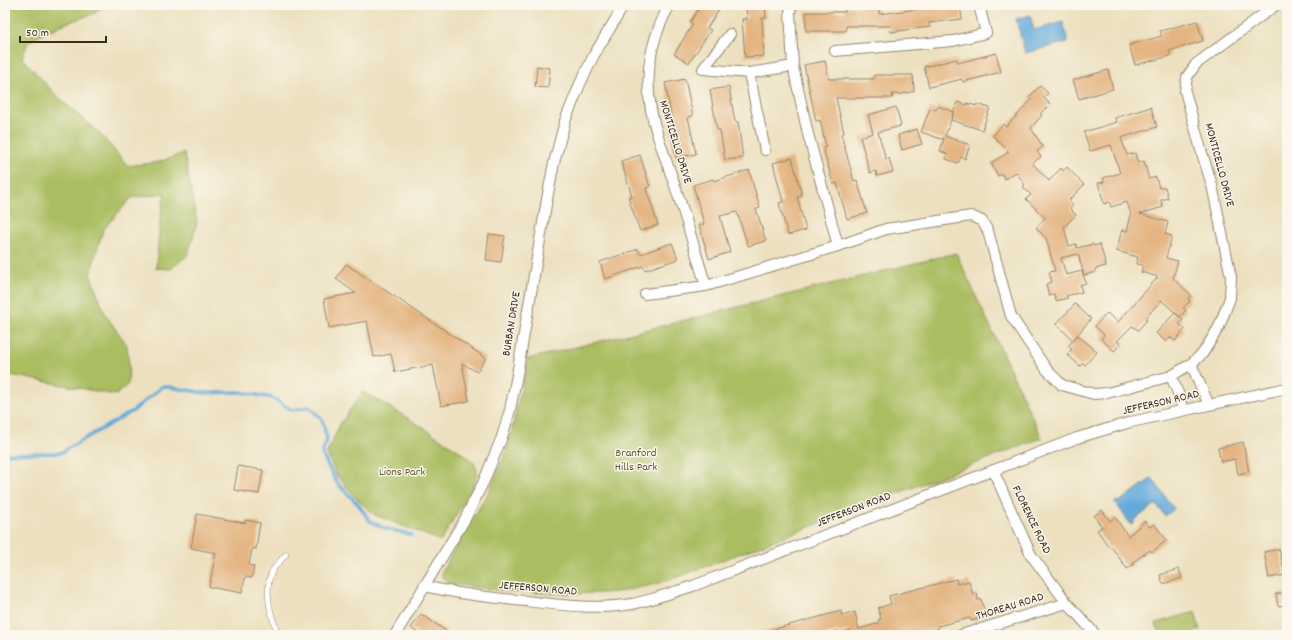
<svg xmlns="http://www.w3.org/2000/svg" width="1292" height="640" viewBox="0 0 1292 640" font-family="Dekko,sans-serif">
<style>
.green{fill:#aabd61;stroke:#727440}
.water{fill:#64aada;stroke:#506a7c}
.lines{fill:none;stroke-linecap:round;stroke-linejoin:round}
.stream{stroke:#64aada;stroke-width:3.5}
.building{fill:#e4b582}
.service-casing{stroke:#94856e;stroke-width:6}
.minor-casing{stroke:#94856e;stroke-width:12}
.service{stroke:#fff;stroke-width:5}
.minor{stroke:#fff;stroke-width:10}
.labels{text-anchor:middle;dominant-baseline:central;stroke-width:3;stroke-linejoin:round;paint-order:stroke}
.street-label{font-size:12px;fill:#3b2a1e;stroke:#fbf7ec}
.park-label{font-size:12px;fill:#5c5632;stroke:#fbf7ec}
</style>
<rect width="100%" height="100%" fill="#fbf7ec"/>
<filter id="ink" filterUnits="userSpaceOnUse"><feTurbulence type="fractalNoise" baseFrequency=".025" numOctaves="2"/><feDisplacementMap in="SourceGraphic" scale="8" xChannelSelector="R" yChannelSelector="G"/><feConvolveMatrix kernelMatrix="1 2 1 2 8 2 1 2 1" color-interpolation-filters="sRGB"/></filter>
<filter id="wash" filterUnits="userSpaceOnUse"><feTurbulence type="fractalNoise" baseFrequency=".012" numOctaves="4" result="noise"/><feDisplacementMap in="SourceGraphic" scale="16" xChannelSelector="R" yChannelSelector="G"/><feGaussianBlur stdDeviation="0.9" result="paint"/><feColorMatrix in="noise" values="0 0 0 0 0 0 0 0 0 0 0 0 0 0 0 0 0 1.4 0 .05"/><feComposite in="paint" operator="in"/></filter>
<g filter="url(#wash)">
<rect width="100%" height="100%" fill="#ece0bf"/>
<path class="green" d="M5 5H104L95 13 61 25 28 42 22 58 58 97 102 136 128 166 159 162 184 153 197 222 188 255 171 269 156 268 160 221 165 193 131 198 103 230 90 274 105 314 127 345 129 367 128 384 116 395 5 374Z
M956 253 1042 438 681 576 656 584 624 591 604 593 561 594 514 592 451 584 442 577V571L488 493 508 447 528 359Z
M362 392C393 408 421 426 450 445 457 450 469 456 474 463 479 470 476 477 474 484L441 541 375 515 357 499 336 475 327 453 339 426Z
M1195 612 1200 630 1184 635H1159L1156 623Z"/>
<path class="water" d="M1030 15 1034 30 1063 22 1068 42 1025 53 1016 19Z
M1152 478 1174 509 1165 516 1156 504 1133 521 1134 523 1131 525 1115 502 1118 501 1119 502Z"/>
<g class="lines">
<path class="stream" d="M5 454 60 453 133 411 163 386 205 393 240 392 272 398 292 410 309 407 322 419 327 439 322 454 337 483 358 504 370 521 384 528 412 535"/>
</g>
<g id="blocks">
<path class="building" d="M701 5H722L707 28 711 30 689 63 674 54 693 24 690 22Z
M746 5H765L766 18H762L764 56 745 57 742 19H747Z
M934 5H960L962 19 929 23 930 27 891 32 890 26H846V31H806V12H845V7H879V14L927 8V6Z
M1197 21 1203 41 1169 51 1170 56 1135 65 1129 45 1162 36 1160 31Z
M996 53 1001 72 963 82 962 79 929 87 924 67 957 59 958 63Z
M825 61 829 79H874V75H913L914 91 902 94H892L893 98H836L844 133 841 134 854 181 857 180 867 213 847 219 837 183 833 184 823 148 826 147 820 120 816 121 804 65Z
M537 66 550 68 548 88 535 87Z
M1108 70 1113 89 1079 99 1073 80Z
M685 79 693 116 688 117 696 154 676 158 668 121 672 120 665 83Z
M1040 86 1048 93 1044 98 1050 104 1040 114 1042 115 1031 128 1043 147 1037 151 1041 157 1032 163 1049 181 1061 168 1063 171 1067 167 1084 185 1069 200 1073 205 1070 209 1076 215 1064 227 1069 246 1076 244 1077 248 1093 244 1094 246 1100 244 1106 266 1095 269 1096 272 1084 275 1078 254 1061 258 1066 275 1082 271 1086 283 1080 285 1082 292 1066 296 1068 298 1056 301 1054 294 1049 295 1046 284 1052 282 1049 272 1055 271 1046 238 1036 228 1045 218 1026 199 1031 195 1023 187 1025 185 1016 172 1005 179 1002 174 998 176 991 163 1009 152 993 136 1003 124 1006 127 1032 99 1029 97Z
M729 87 735 122H738L743 158 725 160 720 130H717L710 90Z
M957 102 968 105 967 103 976 106 977 104 990 108 982 130 951 120Z
M938 106 954 112 945 136 970 145 965 159 961 157 958 163 946 159 947 154 940 151 944 138 941 139 921 132 930 108 936 110Z
M896 107 901 126 878 132 886 159 889 158 893 172 877 176 876 171 870 173 860 137 873 133 868 115Z
M1151 107 1157 127 1121 138 1127 155 1135 153 1138 163 1144 161 1149 179 1156 177 1159 188 1165 187 1168 198 1161 200 1163 207 1140 214 1168 222 1165 234 1172 236 1166 258 1178 261 1173 278 1191 295 1188 299 1190 301 1183 308 1186 310 1180 317 1161 300 1145 319 1147 320 1138 330 1132 326 1117 341 1121 344 1114 351 1101 339 1104 335 1095 326 1107 313 1118 322 1158 277 1141 272 1143 265 1136 264 1138 257 1116 251 1122 230 1127 231 1131 215 1127 202 1111 207 1110 202 1104 204 1098 183 1104 182 1103 178 1120 173 1111 145 1090 151 1084 132 1117 122 1115 118Z
M917 129 922 144 902 150 898 135Z
M640 155 650 187 646 188 658 225 640 231 628 197 632 196 621 161Z
M792 158 802 196 797 197 806 230 788 235 779 203 783 202 773 163Z
M749 170 760 208 756 209 766 241 748 246 737 212 720 216 730 252 709 259 699 225 704 224 693 185 713 179 714 181Z
M489 234 505 236 501 262 486 260Z
M672 243 678 259 645 270 643 266 605 279 600 262 638 249 640 254Z
M346 264 486 358 477 372 462 363 469 401 441 406 433 365 395 372 391 354 374 357 367 321 329 328 324 299 356 293 336 279Z
M1075 304 1091 319 1073 340 1056 324Z
M1175 313 1183 320 1179 324 1185 329 1175 341 1170 337 1166 342 1156 333Z
M1078 335 1097 352 1085 365 1083 363 1080 366 1067 354 1072 349 1068 346Z
M1243 442 1249 472 1238 474 1235 459 1221 462 1218 448Z
M238 466 263 470 259 494 234 490Z
M1102 510 1110 521 1115 517 1128 536 1145 521 1150 527 1154 524 1167 540 1152 552 1150 550 1133 562 1134 564 1127 569 1111 546 1109 547 1097 530 1102 527 1094 516Z
M197 514 245 523 246 520 260 523 256 549 252 548 249 565 254 566 252 578 245 577 242 593 209 587 216 553 191 548Z
M1279 549 1285 575 1269 578 1264 552Z
M1179 569 1182 578 1163 584 1160 575Z
M956 579 957 584 969 581 973 595 977 593 978 600 981 599 986 617 971 621 970 618 938 626V629L927 631V629L908 635H848L847 633 850 632V630L838 633V631L823 635H764V632L841 611 842 616 855 612 859 629 879 623 878 620 881 619 878 608 891 604 889 596Z
M1287 592V605L1278 606 1276 594Z
M421 614 452 635H421L411 628Z"/>
</g>
</g>
<g filter="url(#ink)">
<use href="#blocks" fill-opacity="0" stroke="#94856e" stroke-width="1"/>
<g class="lines">
<g class="service-casing">
<path id="service" d="M279 635C271 619 264 591 271 574 273 567 282 560 286 554"/>
</g>
<g class="minor-casing">
<path id="minor" d="M670 5C661 19 656 34 652 50 640 103 660 140 676 189 687 221 696 254 706 286
M792 5 790 12 793 66 808 134 838 246
M730 34 703 69 749 73 793 66
M835 51 953 41 986 33 979 5
M749 73 765 150
M645 294 706 286 838 246 886 229 971 216 982 221 988 231 1011 316 1047 370 1062 385 1094 394 1107 393 1171 376 1191 364
M1171 376 1178 393 1183 410
M1209 405 1191 364 1203 353 1219 327 1230 298 1231 277 1212 185 1201 150 1185 91 1187 77 1196 64 1276 5
M993 470 1031 555 1067 603 1096 635
M424 586C458 594 492 598 526 601 561 605 597 610 632 604 653 600 673 592 693 586L1077 438 1131 422 1287 388
M395 635 465 519 483 483 502 437 510 410 517 375 547 199 554 163 565 121 580 84 594 55 624 5
M961 635 1067 603"/>
</g>
<use href="#service" class="service"/>
<use href="#minor" class="minor"/>
</g>
</g>
<g class="labels">
<g class="street-label">
<text transform="translate(675 142) rotate(73)">MONTICELLO DRIVE</text>
<text transform="translate(1219 165) rotate(75)">MONTICELLO DRIVE</text>
<text transform="translate(512 324) rotate(-81)">BURBAN DRIVE</text>
<text transform="translate(1161 403) rotate(-13)">JEFFERSON ROAD</text>
<text transform="translate(854 510) rotate(-21)">JEFFERSON ROAD</text>
<text transform="translate(1031 520) rotate(64)">FLORENCE ROAD</text>
<text transform="translate(538 589) rotate(5)">JEFFERSON ROAD</text>
<text transform="translate(1010 607) rotate(-17)">THOREAU ROAD</text>
</g>
<g class="park-label">
<text x="636" y="453">Branford<tspan x="636" dy="14">Hills Park</tspan></text>
<text x="402" y="472">Lions Park</text>
</g>
</g>
<rect width="1292" height="640" fill="none" stroke="#fbf7ec" stroke-width="20"/>
<path d="M20 36v6h86v-6" fill="none" stroke="#3b2a1e" stroke-width="2"/>
<text x="26" y="36" font-size="12" fill="#3b2a1e" stroke="#fbf7ec" stroke-width="3" paint-order="stroke">50 m</text>
</svg>
